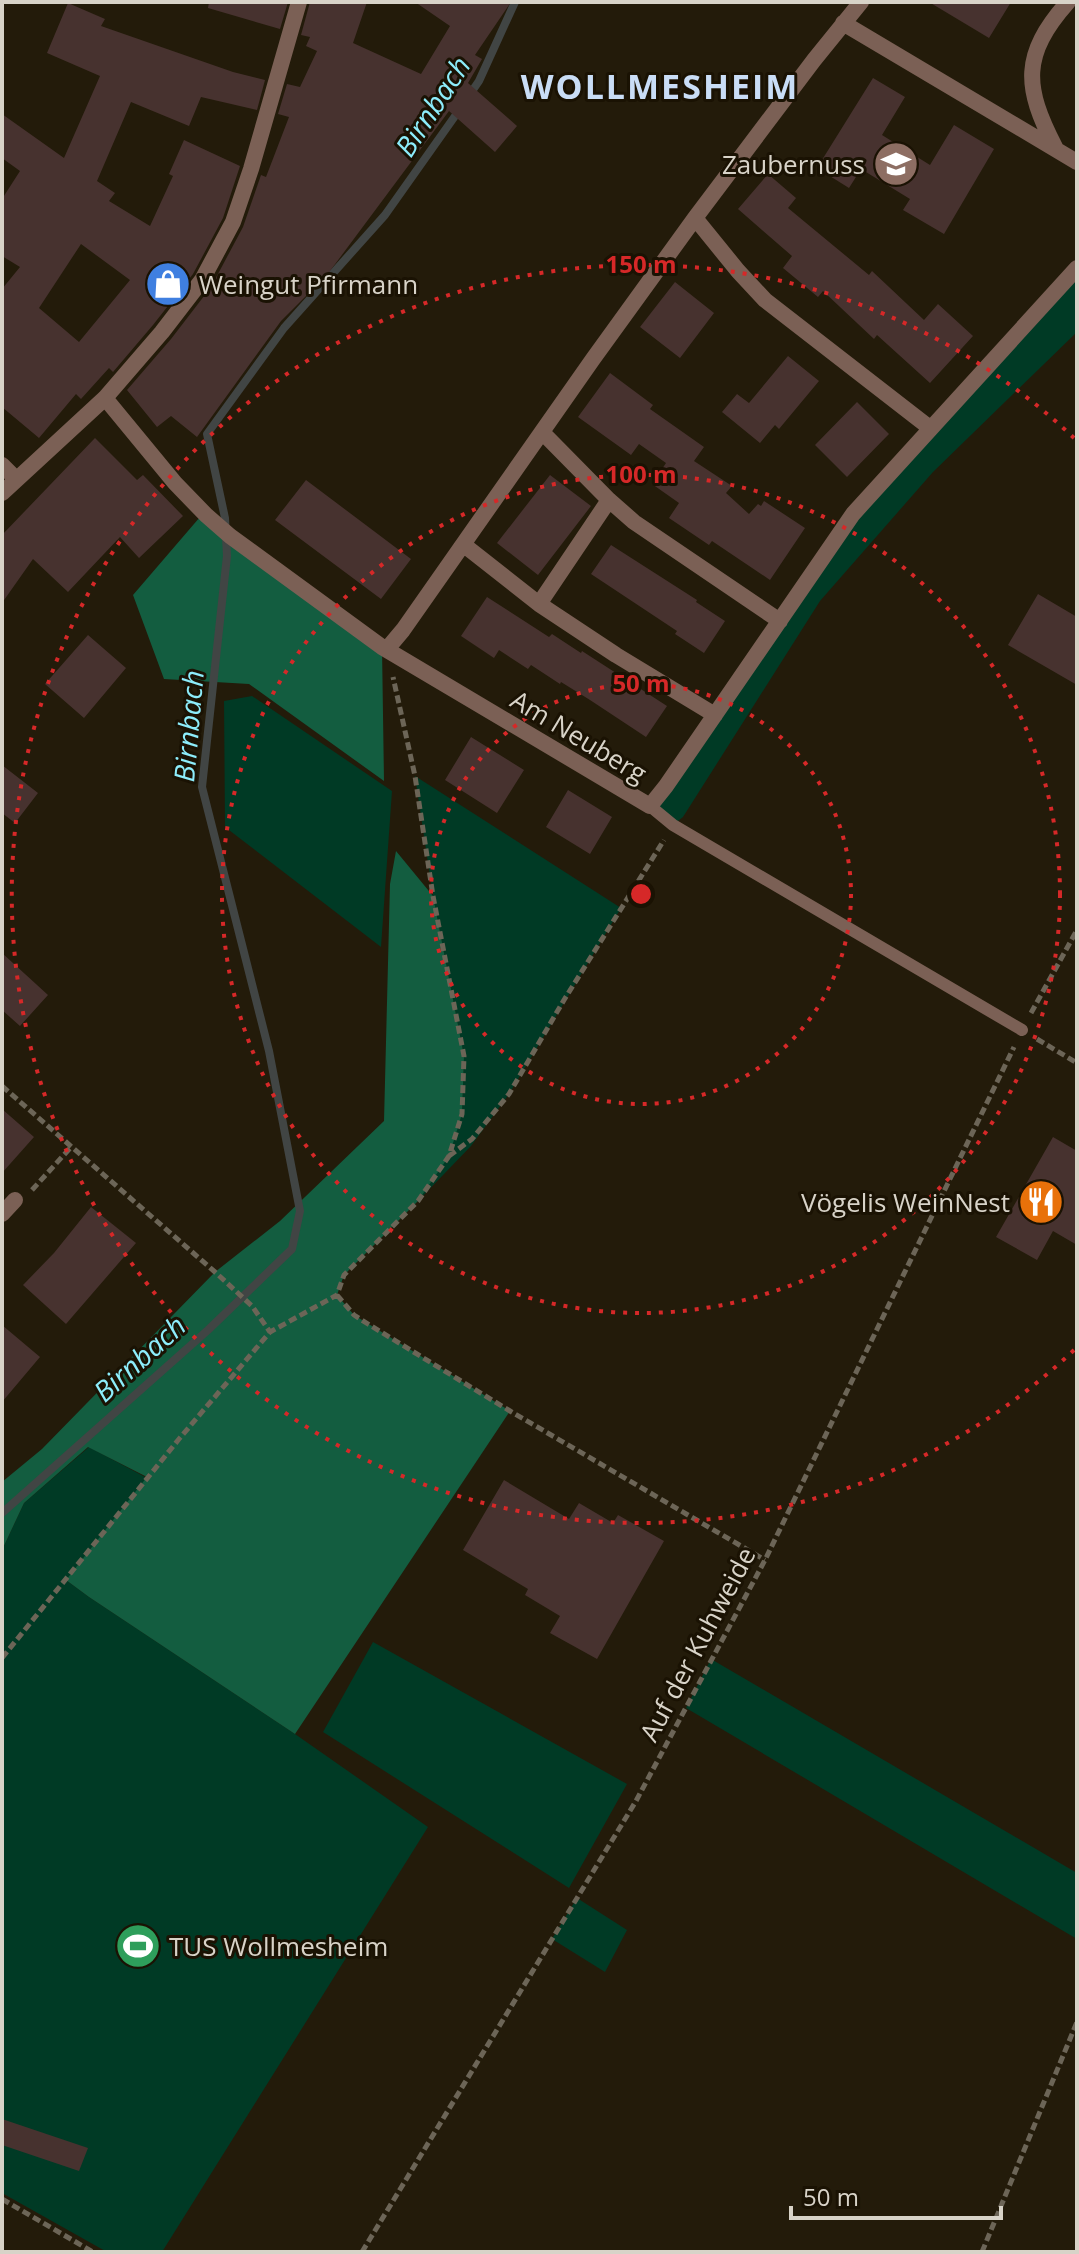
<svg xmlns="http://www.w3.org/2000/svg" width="1079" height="2254" viewBox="0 0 1079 2254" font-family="'Open Sans',sans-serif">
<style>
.green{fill:#003a25}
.forest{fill:#135d40}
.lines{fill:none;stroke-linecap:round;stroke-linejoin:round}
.stream{stroke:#414544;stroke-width:8}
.building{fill:#47322f;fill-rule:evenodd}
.path{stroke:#6c6557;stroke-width:5;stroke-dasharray:8 4;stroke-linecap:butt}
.service{stroke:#7b6055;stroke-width:12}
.minor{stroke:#7b6055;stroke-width:16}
.ring{fill:none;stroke:#d62828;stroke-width:4;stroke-dasharray:4 8}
.labels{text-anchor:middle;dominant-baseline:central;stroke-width:6;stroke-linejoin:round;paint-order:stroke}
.poi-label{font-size:26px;fill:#d8d3c8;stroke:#1a1203;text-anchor:end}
.street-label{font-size:26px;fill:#d8d3c8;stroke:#1a1203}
.water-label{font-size:28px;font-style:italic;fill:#8dedfb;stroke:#1a1203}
.district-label{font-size:34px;font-weight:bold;letter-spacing:2px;fill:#c9ddf6;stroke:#1a1203}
.centre{fill:#d62828;stroke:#1a1203;stroke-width:4}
.ring-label{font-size:24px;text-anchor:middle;font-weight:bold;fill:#d62828;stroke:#1a1203;stroke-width:6;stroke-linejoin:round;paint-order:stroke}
</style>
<rect width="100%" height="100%" fill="#231b0a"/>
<path class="green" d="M1077 268V332L933 472 820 601 683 817 673 825 650 806 839 534Z
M252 696 392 791 381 947 225 827 224 701Z
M415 776 621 908 509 1094 471 1146 418 1201 448 1156 462 1114 464 1056 433 896Z
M89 1447 147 1478 66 1580 89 1597 295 1734 428 1827 162 2252H107L2 2193V1550L24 1503Z
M373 1642 627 1784 569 1888 323 1732Z
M711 1659 1077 1873V1939L686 1708Z
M577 1898 627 1930 605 1972 552 1939Z"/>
<path class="forest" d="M200 517 382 647 384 781 249 684 164 679 133 595Z
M396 851 433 896 464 1056 462 1114 449 1156 418 1201 344 1275 337 1295 354 1315 510 1411 295 1734 89 1597 66 1580 147 1477 88 1447 24 1503 2 1550V1482L42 1449 215 1272 280 1221 384 1121 390 884Z"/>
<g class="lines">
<path class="stream" d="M468 97 479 81 515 2
M2 1513 208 1330 292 1249 300 1211 269 1051 202 787 227 556 225 518 207 434 284 328 385 215 460 109"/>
</g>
<path class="building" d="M209 2H288L280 29 208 8Z
M310 2H367L353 43 421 74 450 26 415 2H511L475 55 482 59 468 83 517 126 495 152 449 111 327 275 281 321 197 437 171 416 157 427 127 390 171 339 211 287 243 227 261 175 266 177 289 117 278 114 287 84 300 87 317 51 306 46 310 37 301 35Z
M929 2H1011L989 38Z
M68 3 105 19 101 26 233 72 265 80 257 110 201 97 189 126 131 102 97 181 115 193 109 201 150 226 173 176 169 174 184 140 240 166 223 218 193 274 153 325 113 372 109 368 81 399 76 394 39 438 2 407V289L20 267 2 256V199L20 171 2 158V114L64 158 100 76 47 53ZM81 244 130 280 79 342 39 308Z
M873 78 905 97 882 135 930 165 954 125 994 149 944 234 903 210 910 199 861 169 849 188 817 168Z
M768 174 796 198 788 208 869 275 872 271 924 320 938 304 973 336 930 383 877 335 874 339 823 291 818 297 783 268 792 256 738 209Z
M675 282 714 313 680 358 640 327Z
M788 356 819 381 779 429 775 425 760 443 722 412 737 394 749 403Z
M610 373 653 405 650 409 704 447 694 461 732 486 726 493 749 514 758 504 761 506 764 501 805 528 770 580 712 541 709 545 669 518 679 503 652 484 666 463 639 444 631 455 578 417Z
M857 402 889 434 847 477 815 445Z
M95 438 137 480 143 475 183 516 139 558 120 537 68 592 33 559 2 603V535Z
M550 475 591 506 538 575 497 543Z
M306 480 411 559 381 599 275 520Z
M611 545 697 600 696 602 725 621 704 653 675 634 677 631 591 574Z
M1038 594 1077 617V685L1008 645Z
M487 597 549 637 552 634 581 653 582 651 667 706 646 737 590 700 561 682 560 684 531 665 528 669 499 650 494 658 461 636Z
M88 635 126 668 84 718 45 684Z
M471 737 524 770 497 813 445 780Z
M2 765 38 793 15 823 2 813Z
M568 790 612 817 590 854 546 827Z
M2 953 48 995 20 1026 2 1010Z
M2 1109 34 1137 2 1173Z
M1053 1137 1077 1151V1245L1053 1231 1037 1260 996 1237Z
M91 1207 136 1243 66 1324 23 1285 54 1253Z
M2 1325 40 1357 2 1402Z
M504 1480 569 1519 579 1503 613 1523 618 1515 664 1541 597 1659 550 1633 560 1616 525 1595 528 1589 463 1550Z
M2 2119 88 2148 79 2171 2 2145Z"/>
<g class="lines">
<path class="path" d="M1031 1013 1077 930
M1037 1039 1077 1063
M2 1086 215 1272 252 1306 270 1332
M449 1156 472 1139 509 1094 564 1000 664 840
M32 1190 72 1146
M337 1295 354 1315 368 1324 510 1411 765 1560
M2 1658 179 1439 270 1332 337 1295 344 1275 418 1201 449 1156 462 1114 464 1056 433 896 415 776 393 677
M2 2199 93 2252
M362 2252 636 1801 765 1560 1014 1047
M982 2252 1077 2022"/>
<path class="service" d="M650 806 673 825 1022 1030"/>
<path class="minor" d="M843 23 1077 162
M1055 147C1024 87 1021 55 1068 2
M695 218 738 271 765 300 930 428
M105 398 175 483 206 515 230 536 382 647 650 806 666 786 853 514 1077 268
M542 432 609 500 634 522 780 621
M2 465 16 479
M2 493 105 398 162 332 202 280 233 222 251 169 299 2
M464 545 539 604 616 655 715 715
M539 604 609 500
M387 649 403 630 593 359 695 218 814 60 861 2
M2 1214 15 1200"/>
</g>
<g class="ring">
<circle cx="641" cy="894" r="210"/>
<circle cx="641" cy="894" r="419"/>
<path d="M1074 1350A629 629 0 1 1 1074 438"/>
</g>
<defs>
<g id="school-disc" transform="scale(2.3)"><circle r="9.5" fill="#8d6e63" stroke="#1a1203"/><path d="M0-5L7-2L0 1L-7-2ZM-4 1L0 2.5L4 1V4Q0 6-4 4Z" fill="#fff"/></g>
<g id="shop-disc" transform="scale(2.3)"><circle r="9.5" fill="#3f7fe0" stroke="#1a1203"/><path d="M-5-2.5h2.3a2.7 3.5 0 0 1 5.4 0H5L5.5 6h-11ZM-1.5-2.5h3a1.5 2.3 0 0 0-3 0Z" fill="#fff"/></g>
<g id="restaurant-disc" transform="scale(2.3)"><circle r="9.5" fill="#e8710a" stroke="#1a1203"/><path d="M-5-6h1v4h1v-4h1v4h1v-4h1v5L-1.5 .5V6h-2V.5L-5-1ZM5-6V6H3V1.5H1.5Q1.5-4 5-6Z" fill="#fff"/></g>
<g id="stadium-disc" transform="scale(2.3)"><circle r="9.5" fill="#2e9e5b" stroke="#1a1203"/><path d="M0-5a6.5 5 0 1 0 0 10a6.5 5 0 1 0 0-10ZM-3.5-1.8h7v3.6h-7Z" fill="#fff"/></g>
</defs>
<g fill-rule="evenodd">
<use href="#school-disc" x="896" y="164"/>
<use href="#shop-disc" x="168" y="284"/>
<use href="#restaurant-disc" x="1041" y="1202"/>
<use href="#stadium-disc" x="138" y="1946"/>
</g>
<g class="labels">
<g class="poi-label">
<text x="865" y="164">Zaubernuss</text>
<text x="199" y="284" text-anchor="start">Weingut Pfirmann</text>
<text x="1010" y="1202">Vögelis WeinNest</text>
<text x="169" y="1946" text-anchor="start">TUS Wollmesheim</text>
</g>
<g class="street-label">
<text transform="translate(579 736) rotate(31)">Am Neuberg</text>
<text transform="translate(697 1644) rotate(-62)">Auf der Kuhweide</text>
</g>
<g class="water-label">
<text transform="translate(432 106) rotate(-57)">Birnbach</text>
<text transform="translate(188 726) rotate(-85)">Birnbach</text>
<text transform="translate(139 1358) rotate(-42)">Birnbach</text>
</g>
<g class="district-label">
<text x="660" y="86">WOLLMESHEIM</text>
</g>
</g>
<circle cx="641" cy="894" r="12" class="centre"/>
<g class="ring-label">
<text x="641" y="273">150 m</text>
<text x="641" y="483">100 m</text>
<text x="641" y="692">50 m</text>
</g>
<rect width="1079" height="2254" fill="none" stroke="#d8d3c8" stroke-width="8"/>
<path d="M791 2206v12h210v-12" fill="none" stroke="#d8d3c8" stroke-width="4"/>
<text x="803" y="2206" font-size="24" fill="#d8d3c8" stroke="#1a1203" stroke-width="6" paint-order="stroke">50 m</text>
</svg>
